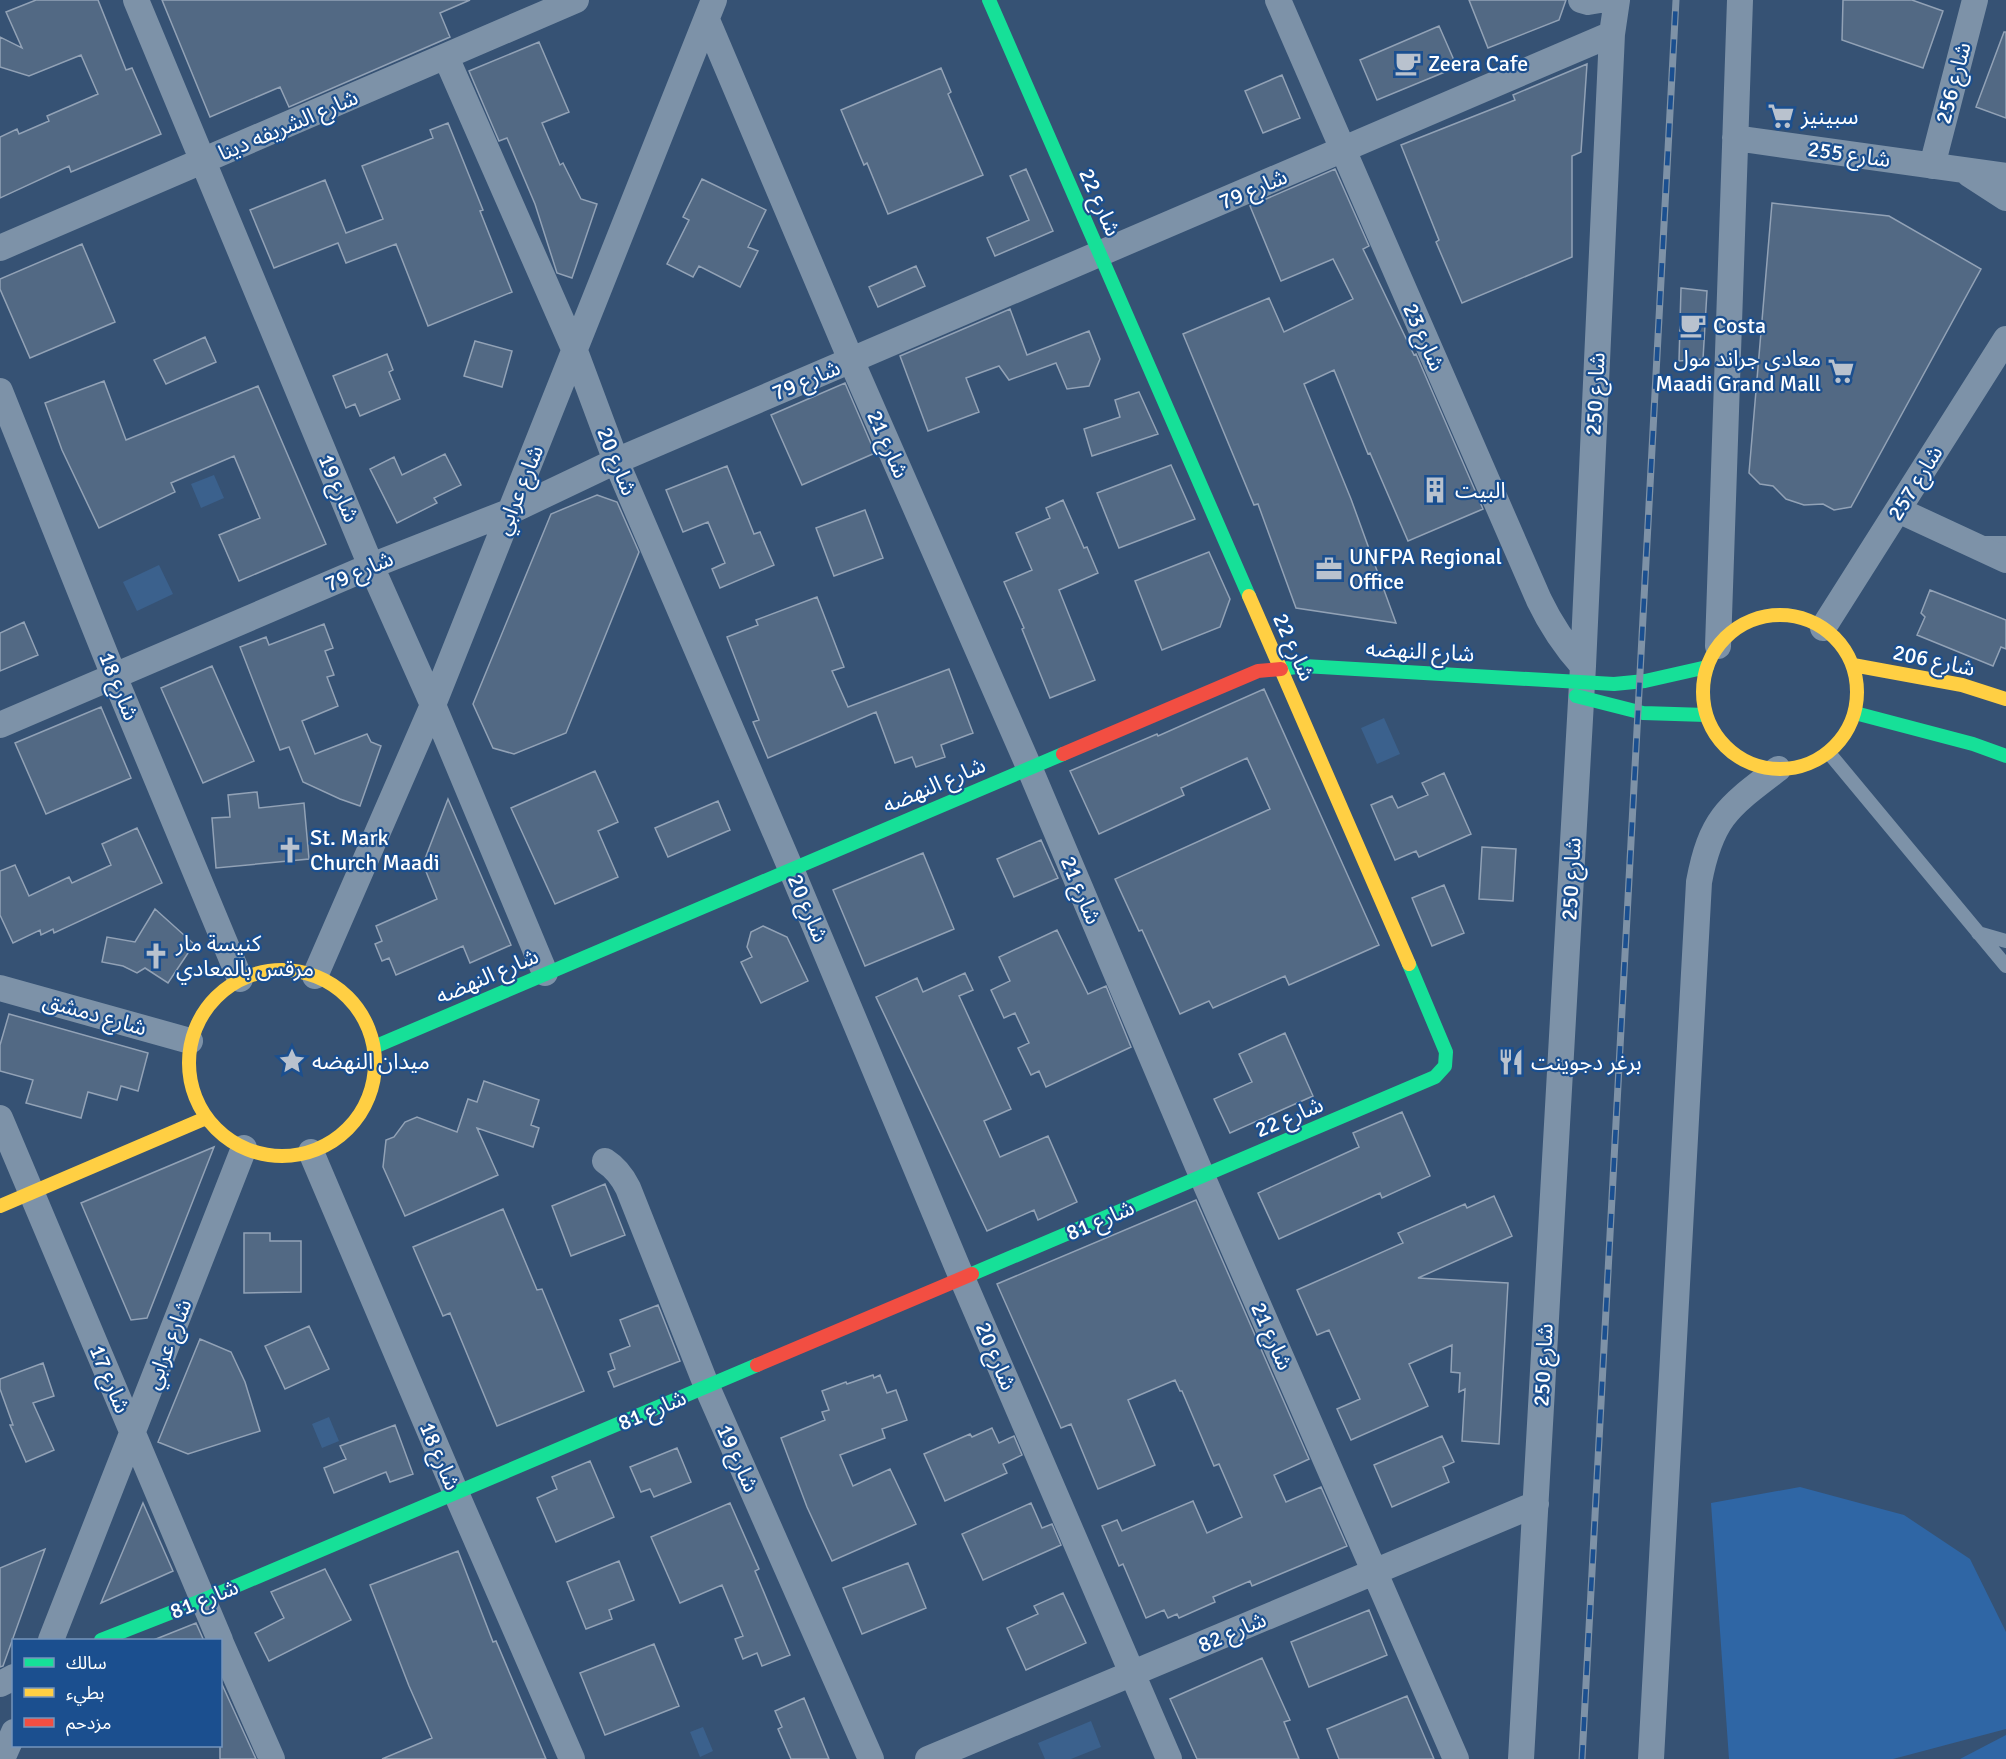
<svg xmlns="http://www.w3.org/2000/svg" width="2006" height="1759" viewBox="0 0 2006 1759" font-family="Signika,'Noto Sans Arabic',sans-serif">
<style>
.green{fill:#2f66a5}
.water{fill:#3b618d}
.building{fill:#526984;stroke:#92a2b6;stroke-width:1.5}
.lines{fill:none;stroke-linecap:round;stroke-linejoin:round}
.lane{stroke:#7d92a8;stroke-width:14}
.street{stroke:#7d92a8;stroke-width:26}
.fast{stroke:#16e098;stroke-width:14}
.slow{stroke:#ffcf43;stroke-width:14}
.jam{stroke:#f24e42;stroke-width:14}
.rail-casing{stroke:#7e92a7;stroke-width:7}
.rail{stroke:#1b4f8f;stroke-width:4.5;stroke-dasharray:14;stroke-linecap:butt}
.labels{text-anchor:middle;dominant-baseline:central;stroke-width:4.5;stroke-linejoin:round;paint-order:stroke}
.poi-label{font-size:22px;fill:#fff;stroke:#1b4f8f;text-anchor:start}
.street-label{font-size:22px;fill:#fff;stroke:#1b4f8f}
</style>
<rect width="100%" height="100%" fill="#365274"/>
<path class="green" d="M1800 1487 1904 1515 1970 1559 2006 1632V1729L1893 1759H1729L1711 1503Z
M2006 1735V1759H1960Z"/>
<path class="water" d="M214 475 224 498 201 508 191 484Z
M159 565 173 594 137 611 123 582Z
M1384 718 1400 754 1377 764 1361 728Z
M329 1417 339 1441 322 1448 312 1424Z
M1091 1721 1101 1747 1071 1759H1045L1038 1743Z
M703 1727 713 1751 700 1757 690 1732Z"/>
<path class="building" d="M36 0H98L126 70 132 68 161 134 71 172 69 166 0 198V137L17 129 19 134 49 121 47 116 98 94 81 55 29 76 0 67V37L22 48 6 12Z
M162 0H470L440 13 450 37 289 107 280 87 210 117Z
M1469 0H1566L1559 20 1488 48Z
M1843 0H1912L1943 11 1923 68 1842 40Z
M1439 26 1457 67 1377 100 1360 60Z
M2004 32H2006V118L1976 107Z
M539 42 569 112 542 123 560 165 563 163 581 199 597 204 572 278 557 273 535 204 507 138 499 141 469 71Z
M1587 64 1581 152 1572 156V257L1462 303 1436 242 1439 240 1401 145 1515 100 1513 95Z
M941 68 951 92 948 94 983 175 888 214 867 163 864 165 841 110Z
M1282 75 1300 118 1263 133 1245 91Z
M448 123 483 210 480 211 512 292 428 326 396 244 346 263 338 243 274 268 250 210 325 180 346 233 383 219 362 166 433 138 430 130Z
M1026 169 1053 231 995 256 987 238 1029 220 1010 176Z
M1335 169 1369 246 1363 249 1414 355 1416 354 1483 509 1408 541 1370 453 1368 454 1334 370 1304 384 1351 499 1396 623 1296 608 1258 504 1254 505 1183 334 1269 298 1284 332 1353 299 1333 259 1281 281 1250 206Z
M702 179 766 210 748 247 758 251 740 287 699 266 693 277 667 264 689 220 683 217Z
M1772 203 1889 216 1981 269 1851 507 1834 510 1823 504 1804 505 1786 499 1773 486 1760 484 1749 473Z
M82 244 115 322 30 358 0 289V279Z
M916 266 925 286 878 307 869 287Z
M1681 288 1707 291 1703 359 1679 361Z
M1010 309 1027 355 1089 331 1100 359 1089 386 1067 389 1056 363 1009 380 999 366 966 378 979 412 928 431 900 356Z
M205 337 216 362 166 384 154 360Z
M475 341 512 351 502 387 464 376Z
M387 354 393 370 389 372 400 399 360 416 355 404 346 408 333 376Z
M104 381 126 440 258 386 326 544 239 581 219 535 260 518 234 456 171 483 175 492 99 528 62 450 45 403Z
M845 383 875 453 802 485 771 415Z
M1139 392 1158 434 1092 456 1084 429 1120 417 1115 400Z
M445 454 461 485 434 498 437 503 397 523 370 469 394 457 402 475Z
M1171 465 1195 519 1119 548 1097 493Z
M727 466 754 534 760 532 774 565 720 588 712 569 725 563 708 522 683 532 666 490Z
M597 495 617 502 639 552 566 733 514 754 493 748 473 704 551 514Z
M1063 500 1084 548 1087 547 1098 573 1059 590 1095 680 1050 698 1022 629 1024 628 1004 582 1032 570 1016 533 1050 518 1046 508Z
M865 510 883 558 834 576 816 528Z
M1209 552 1230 599 1220 627 1162 650 1135 581Z
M1930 590 2006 620V649L2001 647 1993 666 1917 635 1925 617 1921 613Z
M817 597 844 667 832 671 848 707 949 669 973 733 941 745 945 757 916 767 912 757 895 763 876 712 768 758 753 722 759 720 727 637 758 625 756 620Z
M24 622 38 655 0 671V633Z
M324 624 333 648 325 651 334 675 327 677 338 706 302 721 315 754 367 734 371 742 381 746 360 806 340 799 303 782 289 747 280 750 240 647 266 637 269 645Z
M212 666 254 761 203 783 161 688Z
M1264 689 1379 945 1289 985 1285 976 1213 1008 1209 1001 1180 1014 1142 930 1139 931 1115 879 1270 809 1247 758 1181 788 1184 795 1099 834 1070 771 1157 734 1158 736Z
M101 707 131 778 46 814 15 743Z
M595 771 618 822 598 831 618 877 555 904 511 808Z
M1444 773 1471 834 1419 857 1416 851 1395 860 1371 805 1392 796 1398 808 1428 795 1422 783Z
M257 792 259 808 304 803 309 859 216 868 212 818 230 817 228 795Z
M448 799 511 945 470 963 463 946 396 975 389 958 382 961 375 944 382 941 376 926 437 899 423 864Z
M718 801 730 830 668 857 655 828Z
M137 828 162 883 54 933 53 929 41 935 40 930 13 943 0 915V871L15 865 29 896 69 877 72 883 111 865 102 844Z
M1041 840 1058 878 1014 897 997 859Z
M1482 847 1516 849 1513 901 1479 899Z
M923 853 954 929 865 966 833 890Z
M1444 885 1464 933 1432 946 1412 898Z
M155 909 194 944 168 983 145 968 137 973 123 966 102 962 107 937 135 942Z
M763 926 787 937 808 981 761 1003 741 962 752 957 747 947 751 932Z
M1057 930 1088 994 1106 986 1131 1047 1046 1087 1039 1071 1031 1075 1018 1048 1029 1043 1015 1013 1004 1018 991 990 1010 981 999 957Z
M965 973 973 990 959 996 1011 1109 984 1121 1000 1157 1048 1136 1077 1202 1038 1220 1034 1210 987 1231 876 997 917 978 923 992Z
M9 1014 148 1053 138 1091 121 1086 117 1100 88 1092 81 1118 26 1103 33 1080 0 1071V1045Z
M1285 1033 1313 1096 1230 1133 1214 1099 1252 1082 1239 1054Z
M484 1081 539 1100 531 1125 539 1128 533 1147 477 1128 498 1175 405 1216 383 1167 386 1140 394 1137 405 1122 417 1117 457 1132 468 1099 477 1102Z
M1402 1112 1430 1176 1382 1198 1380 1193 1279 1239 1258 1193 1359 1147 1353 1133Z
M214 1147 147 1318 131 1320 81 1203Z
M605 1184 625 1235 571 1256 552 1206Z
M1494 1196 1512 1236 1418 1278 1508 1283 1499 1444 1462 1441 1465 1389 1459 1392 1460 1373 1451 1372 1452 1345 1409 1364 1428 1406 1351 1440 1337 1409 1360 1399 1329 1330 1317 1335 1297 1290 1403 1243 1398 1233 1465 1204 1467 1208Z
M1196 1200 1309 1459 1274 1475 1286 1502 1321 1487 1347 1546 1252 1586 1250 1581 1213 1597 1215 1602 1179 1618 1177 1614 1168 1618 1164 1610 1146 1618 1123 1564 1119 1566 1102 1526 1117 1520 1122 1531 1193 1501 1207 1533 1242 1517 1219 1464 1214 1466 1182 1391H1180L1175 1380 1128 1400 1155 1465 1098 1489 1071 1424 1061 1428 997 1284Z
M503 1209 537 1290 542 1289 584 1391 497 1426 450 1313 443 1316 413 1247Z
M244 1233H270V1241H301V1292L244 1293Z
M658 1305 680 1361 614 1387 608 1372 615 1369 610 1354 630 1346 620 1320Z
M309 1326 329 1369 285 1389 265 1346Z
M200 1339 231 1352 245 1382 260 1431 188 1454 158 1442Z
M43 1363 54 1396 33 1403 54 1450 26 1462 10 1425H13L0 1389V1379Z
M873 1375 874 1378 880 1375 887 1393 896 1390 907 1420 882 1429 885 1438 840 1455 853 1486 890 1469 916 1524 832 1561 807 1507 781 1438 825 1420 822 1412 829 1410 822 1391 846 1382 847 1384Z
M395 1425 413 1474 390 1482 386 1472 334 1493 324 1468 346 1459 340 1446Z
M992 1428 999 1443 1014 1436 1022 1455 1003 1464 1007 1473 945 1501 924 1454 970 1434 972 1437Z
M1442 1436 1454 1462 1443 1467 1449 1482 1392 1507 1374 1465Z
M677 1448 691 1482 654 1497 650 1489 641 1492 630 1467Z
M590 1461 614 1517 556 1542 537 1498 557 1489 552 1477Z
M143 1503 173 1571 101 1603Z
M730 1503 759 1569 755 1571 790 1655 762 1666 757 1653 743 1659 735 1639 743 1636 722 1585 680 1603 651 1537Z
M1031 1503 1042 1528 1052 1524 1061 1545 983 1580 962 1534Z
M45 1549 3 1666 0 1667V1568Z
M458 1551 493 1642 496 1641 546 1759H382L432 1738 409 1686 370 1585Z
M619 1561 634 1600 609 1610 612 1619 586 1629 567 1582Z
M908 1563 926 1608 862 1634 843 1588Z
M325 1569 351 1620 269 1661 255 1633 284 1618 271 1592Z
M1063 1593 1086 1643 1026 1670 1007 1628 1038 1614 1034 1606Z
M1369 1610 1387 1655 1309 1687 1291 1642Z
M196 1623 204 1641H151Z
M654 1644 679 1706 605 1735 580 1673Z
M1262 1658 1290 1720 1284 1722 1299 1759H1197L1170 1699Z
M220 1680 245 1735 256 1759H220Z
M1407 1696 1434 1759H1339L1327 1729Z
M804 1698 829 1759H791L778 1729 782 1727 775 1711Z"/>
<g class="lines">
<path class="lane" d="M1981 543H2006
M1829 753 2006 966
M1978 933 2006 941"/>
<path class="street" d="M136 0 371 566 433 705 545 973
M1278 0 1539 600C1551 625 1565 646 1583 666
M1581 0 1588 2 1600 0
M707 20 851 360 1029 767 1202 1176 1456 1759
M446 57 575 351 616 461 791 869 962 1278 1169 1759
M1735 138 2006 176
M1932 166 1975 0
M1969 174 2006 198
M0 248 576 0
M0 391 114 676 240 979
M1898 510 2006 560
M1823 628 2006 339
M1718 646 1740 0
M0 725 371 566 511 511 616 461 1612 34
M315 976 433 705 714 0
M0 988 190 1041
M0 1118 220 1640
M311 1152 456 1493 572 1759
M605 1161C616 1168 622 1176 628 1188L707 1387 871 1759
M51 1640 244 1148
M220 1641 272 1759
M0 1684 14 1677
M2 1759 14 1732
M928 1759 1536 1504
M1521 1759 1583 666 1612 34 1617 0
M1651 1759 1699 882C1711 818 1728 807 1778 769"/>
<path class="fast" d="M989 0 1249 596
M1281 669 1304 666 1614 684 1645 681 1707 667
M1576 696 1643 713 1706 715
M1855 713 1973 744 2006 756
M374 1047 1063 754
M972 1274 1435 1077 1445 1066 1446 1052 1409 964
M101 1640 203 1600 757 1365"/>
<path class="slow" d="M1249 596 1409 964
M1703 692a77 77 0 1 1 154 0a77 77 0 1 1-154 0Z
M1853 665 1962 685 2006 699
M189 1063a93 93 0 1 1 186 0a93 93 0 1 1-186 0Z
M0 1206 206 1118"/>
<path class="jam" d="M1063 754 1258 671 1281 669
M757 1365 972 1274"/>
<g class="rail-casing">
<path id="rail" d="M1582 1759 1676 0"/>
</g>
<use href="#rail" class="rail"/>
</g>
<defs>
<g id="cafe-bare" transform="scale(2.07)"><path d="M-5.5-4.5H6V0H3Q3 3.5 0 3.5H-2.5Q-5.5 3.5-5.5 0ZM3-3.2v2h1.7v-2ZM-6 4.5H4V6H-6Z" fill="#b9c2ce" stroke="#1b4f8f" stroke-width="2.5" paint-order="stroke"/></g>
<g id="supermarket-bare" transform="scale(2.07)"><path d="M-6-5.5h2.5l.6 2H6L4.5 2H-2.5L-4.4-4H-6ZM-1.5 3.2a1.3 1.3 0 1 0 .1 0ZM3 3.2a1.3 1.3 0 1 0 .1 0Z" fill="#b9c2ce" stroke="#1b4f8f" stroke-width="2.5" paint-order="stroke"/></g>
<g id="building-bare" transform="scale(2.07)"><path d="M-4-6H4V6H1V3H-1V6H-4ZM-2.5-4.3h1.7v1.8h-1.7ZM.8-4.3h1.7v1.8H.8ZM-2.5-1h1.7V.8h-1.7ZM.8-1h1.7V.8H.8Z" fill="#b9c2ce" stroke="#1b4f8f" stroke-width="2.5" paint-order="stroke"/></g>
<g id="office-bare" transform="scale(2.07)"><path d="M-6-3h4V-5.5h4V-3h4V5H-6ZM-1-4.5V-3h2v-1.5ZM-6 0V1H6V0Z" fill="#b9c2ce" stroke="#1b4f8f" stroke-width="2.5" paint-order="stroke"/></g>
<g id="church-bare" transform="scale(2.07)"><path d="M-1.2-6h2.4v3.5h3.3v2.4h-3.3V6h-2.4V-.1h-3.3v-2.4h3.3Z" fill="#b9c2ce" stroke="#1b4f8f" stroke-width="2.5" paint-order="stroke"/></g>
<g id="sight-bare" transform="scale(2.07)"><path d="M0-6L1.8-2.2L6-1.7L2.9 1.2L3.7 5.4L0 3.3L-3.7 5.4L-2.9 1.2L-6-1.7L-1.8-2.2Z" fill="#b9c2ce" stroke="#1b4f8f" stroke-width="2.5" paint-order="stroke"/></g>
<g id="restaurant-bare" transform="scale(2.07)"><path d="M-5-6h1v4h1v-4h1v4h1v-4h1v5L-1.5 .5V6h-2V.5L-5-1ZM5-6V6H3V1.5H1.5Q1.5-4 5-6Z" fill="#b9c2ce" stroke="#1b4f8f" stroke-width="2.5" paint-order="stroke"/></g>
</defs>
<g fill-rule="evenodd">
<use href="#cafe-bare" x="1408" y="63"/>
<use href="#supermarket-bare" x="1781" y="116"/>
<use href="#cafe-bare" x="1693" y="325"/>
<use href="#supermarket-bare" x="1841" y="371"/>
<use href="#building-bare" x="1435" y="490"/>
<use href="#office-bare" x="1329" y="569"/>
<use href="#church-bare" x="290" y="850"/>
<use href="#church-bare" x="156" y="956"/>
<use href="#sight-bare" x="292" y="1061"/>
<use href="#restaurant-bare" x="1511" y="1062"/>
</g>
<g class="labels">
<g class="poi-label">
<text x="1428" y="63">Zeera Cafe</text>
<text x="1801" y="116">سبينيز</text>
<text x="1713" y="325">Costa</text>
<text x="1821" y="358" text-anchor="end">معادى جراند مول<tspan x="1821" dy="25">Maadi Grand Mall</tspan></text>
<text x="1455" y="490">البيت</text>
<text x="1349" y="556">UNFPA Regional<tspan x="1349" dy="25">Office</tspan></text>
<text x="310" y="837">St. Mark<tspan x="310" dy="25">Church Maadi</tspan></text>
<text x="176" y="943">كنيسة مار<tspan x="176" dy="25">مرقس بالمعادي</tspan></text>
<text x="312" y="1061">ميدان النهضه</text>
<text x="1531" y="1062">برغر دجوينت</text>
</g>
<g class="street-label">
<text transform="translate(1953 83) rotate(-75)">شارع 256</text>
<text transform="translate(288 125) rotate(-23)">شارع الشريفه دينا</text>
<text transform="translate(1849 154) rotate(8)">شارع 255</text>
<text transform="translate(1253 189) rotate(-23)">شارع 79</text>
<text transform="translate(1100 202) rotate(66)">شارع 22</text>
<text transform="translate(1424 337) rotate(66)">شارع 23</text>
<text transform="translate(806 380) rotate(-23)">شارع 79</text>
<text transform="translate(1595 394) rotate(-87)">شارع 250</text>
<text transform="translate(888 444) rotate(66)">شارع 21</text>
<text transform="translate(617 461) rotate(68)">شارع 20</text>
<text transform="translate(1915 483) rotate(-58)">شارع 257</text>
<text transform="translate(339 488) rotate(67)">شارع 19</text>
<text transform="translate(519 490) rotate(-68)">شارع عرابي</text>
<text transform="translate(359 571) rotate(-23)">شارع 79</text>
<text transform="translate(1294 647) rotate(66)">شارع 22</text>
<text transform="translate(1420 651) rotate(3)">شارع النهضه</text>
<text transform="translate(1934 660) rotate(12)">شارع 206</text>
<text transform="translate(119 686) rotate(68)">شارع 18</text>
<text transform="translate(934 785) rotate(-23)">شارع النهضه</text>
<text transform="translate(1571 879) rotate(-87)">شارع 250</text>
<text transform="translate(1081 890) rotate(67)">شارع 21</text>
<text transform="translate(808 908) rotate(67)">شارع 20</text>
<text transform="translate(487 976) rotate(-23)">شارع النهضه</text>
<text transform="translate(95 1014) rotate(16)">شارع دمشق</text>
<text transform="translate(1289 1117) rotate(-23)">شارع 22</text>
<text transform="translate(1100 1220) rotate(-23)">شارع 81</text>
<text transform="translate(1272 1336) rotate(66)">شارع 21</text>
<text transform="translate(168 1344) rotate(-69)">شارع عرابي</text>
<text transform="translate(996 1356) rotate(67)">شارع 20</text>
<text transform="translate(1543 1365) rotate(-87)">شارع 250</text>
<text transform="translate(110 1379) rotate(67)">شارع 17</text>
<text transform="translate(652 1410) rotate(-23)">شارع 81</text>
<text transform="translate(440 1456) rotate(67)">شارع 18</text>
<text transform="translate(738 1458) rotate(66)">شارع 19</text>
<text transform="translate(204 1599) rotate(-22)">شارع 81</text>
<text transform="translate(1232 1632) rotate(-23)">شارع 82</text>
</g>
</g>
<rect x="12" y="1639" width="210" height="108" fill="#1b4f8f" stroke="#7695bc" stroke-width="1.5"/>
<rect x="24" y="1658" width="30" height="9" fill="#16e098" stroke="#7695bc" stroke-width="1.5"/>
<text x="66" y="1669" font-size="18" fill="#ffffff">سالك</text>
<rect x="24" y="1688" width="30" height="9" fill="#ffcf43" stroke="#7695bc" stroke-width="1.5"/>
<text x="66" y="1699" font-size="18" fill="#ffffff">بطيء</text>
<rect x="24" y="1718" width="30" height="9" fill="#f24e42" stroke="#7695bc" stroke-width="1.5"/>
<text x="66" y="1729" font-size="18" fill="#ffffff">مزدحم</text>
</svg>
